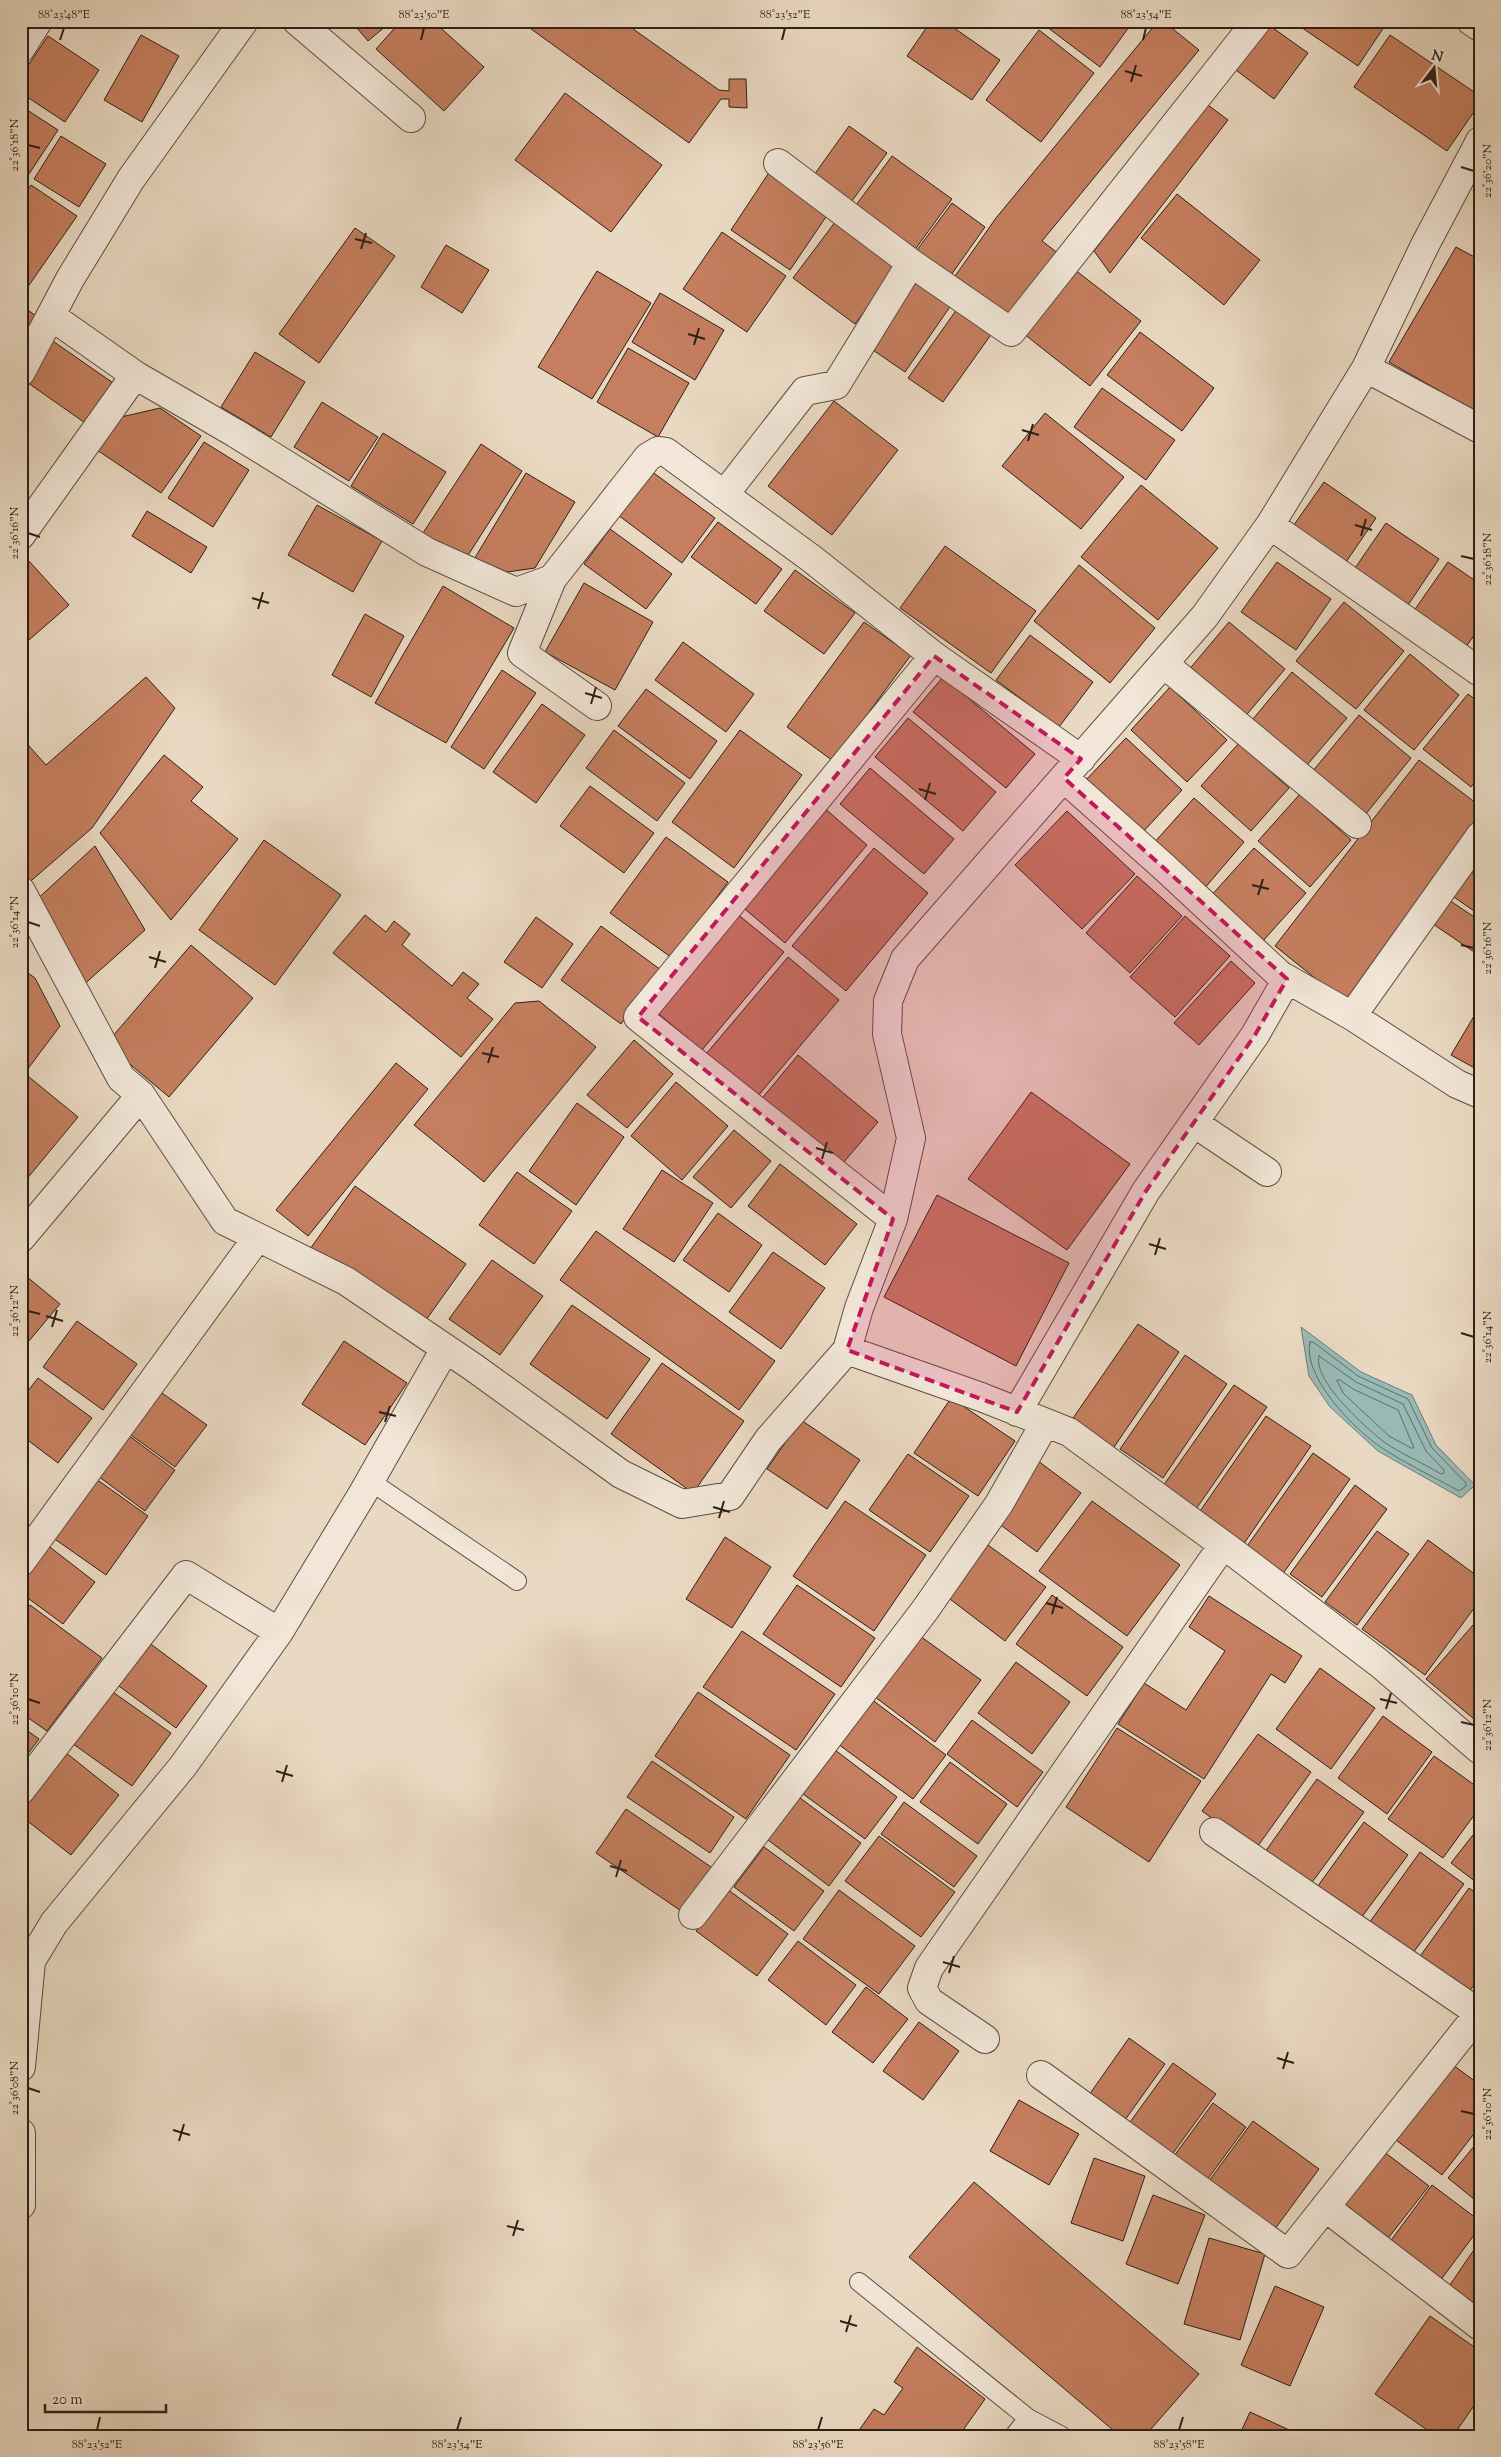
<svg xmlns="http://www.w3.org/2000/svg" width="1501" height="2457" viewBox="0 0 1501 2457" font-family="'Sorts Mill Goudy',serif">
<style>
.water{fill:#98bab5;stroke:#6d7c76}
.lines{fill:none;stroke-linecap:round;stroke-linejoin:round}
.shore{stroke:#626d66;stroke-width:1}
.building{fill:#c57e5f;stroke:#2d2017}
.service-casing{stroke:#5c4e42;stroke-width:20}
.minor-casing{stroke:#5c4e42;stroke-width:30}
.service{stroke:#f1e6d7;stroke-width:18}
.minor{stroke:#f1e6d7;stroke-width:28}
.marked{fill:#c2185b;fill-opacity:0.2;stroke:#c2185b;stroke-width:4;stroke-dasharray:10 6;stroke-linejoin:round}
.ticks{fill:none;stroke:#2d2017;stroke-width:2}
.neatline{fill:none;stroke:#2d2017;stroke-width:2}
.ticks-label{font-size:12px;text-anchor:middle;fill:#2d2017}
</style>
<rect width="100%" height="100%" fill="#ead9c2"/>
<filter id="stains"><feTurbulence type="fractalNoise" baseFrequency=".004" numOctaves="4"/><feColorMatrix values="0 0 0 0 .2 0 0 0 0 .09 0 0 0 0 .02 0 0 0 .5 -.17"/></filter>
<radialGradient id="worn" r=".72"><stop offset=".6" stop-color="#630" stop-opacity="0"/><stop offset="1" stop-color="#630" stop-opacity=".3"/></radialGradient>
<path class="water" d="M1301 1327 1361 1372 1412 1395 1436 1445 1475 1485 1461 1498 1378 1451 1330 1407 1309 1376Z"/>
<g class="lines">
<path class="shore" d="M1310 1342H1313L1358 1376 1408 1399 1432 1448 1466 1483V1486L1459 1491C1434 1477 1406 1464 1382 1448 1355 1430 1302 1377 1310 1342Z
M1319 1356 1356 1382 1403 1404 1426 1451 1444 1470V1473L1441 1474C1423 1463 1401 1454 1384 1442 1366 1428 1312 1380 1319 1356Z
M1337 1380H1340L1353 1389 1398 1410 1414 1448H1411L1389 1436 1344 1394Z"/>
</g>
<path class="building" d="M351 21H392L368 41Z
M401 21H433L484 67 444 111 376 49Z
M520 21H622L719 90 729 91V79H746L747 108 729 107V99H721L689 143Z
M931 21H944L1000 60 972 100 907 56Z
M1039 21H1121L1129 27 1100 67Z
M1158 21H1163L1199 50 1042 241 1059 254 1010 320 953 279 996 218Z
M1292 21H1388L1358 66Z
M1266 23 1308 53 1274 99 1232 67Z
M1039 30 1094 73 1041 142 986 100Z
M141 35 179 56 142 122 104 100Z
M1390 35 1480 96V103L1447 151 1354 87Z
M48 36 99 70 65 122 21 93V76Z
M565 93 662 165 611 232 515 160Z
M1208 105 1228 120 1110 273 1094 251Z
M21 106 58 130 21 186Z
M849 126 887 153 846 209 809 182Z
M61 136 106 164 79 207 34 179Z
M892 156 952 199 911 255 851 212Z
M772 168 832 208 790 270 731 230Z
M31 185 77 216 25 291 21 289V199Z
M1177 194 1260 260 1224 305 1141 238Z
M952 203 985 227 951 275 917 250Z
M839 217 901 262 855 324 793 278Z
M355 228 395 256 319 363 279 334Z
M722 232 786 276 747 332 683 289Z
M446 245 489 270 462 313 421 287Z
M1456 247 1480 260V414L1389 362Z
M1070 266 1141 321 1090 386 1019 330Z
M597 271 651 303 592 399 538 367Z
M919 272 956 298 905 372 867 346Z
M660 293 724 330 695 380 632 342Z
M21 305 36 316 21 336Z
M960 305 995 329 943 402 908 378Z
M1140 332 1214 388 1182 431 1107 375Z
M47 337 116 385 88 425 21 378Z
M628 348 689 383 658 437 597 402Z
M255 352 305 382 271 437 221 407Z
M1102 388 1175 440 1146 480 1074 427Z
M834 401 898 450 832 535 768 486Z
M322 402 378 437 349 481 294 447Z
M160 408 201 436 161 493 91 446 108 420Z
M1045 413 1124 477 1081 529 1002 466Z
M383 433 446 472 413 524 351 486Z
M204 442 249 470 213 527 168 498Z
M481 444 522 471 465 560 423 533Z
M651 471 715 518 682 563 618 515Z
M526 473 575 502 535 568 494 574 473 561Z
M1324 482 1376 518 1342 568 1289 532Z
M1141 485 1218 548 1158 620 1081 557Z
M317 505 382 541 353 592 288 555Z
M147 511 207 547 191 573 132 536Z
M718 522 782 569 756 604 691 557Z
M1386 523 1439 559 1404 611 1351 574Z
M610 529 672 574 646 609 584 564Z
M945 546 1036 611 991 673 900 608Z
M28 560 69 605 21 647V566Z
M1277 562 1331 599 1296 650 1241 612Z
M1448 562 1480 584V627L1463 651 1411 615Z
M1079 565 1155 628 1110 683 1034 621Z
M795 570 855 613 824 654 764 611Z
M584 583 653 622 615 690 545 652Z
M443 586 514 628 446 743 375 703Z
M1344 602 1404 651 1356 709 1296 661Z
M365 614 404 636 371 697 332 675Z
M864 622 911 655 833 761 787 727Z
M1229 622 1285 669 1243 719 1187 672Z
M1030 635 1093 682 1059 727 996 680Z
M1480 639V653L1473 648Z
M683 642 754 694 726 732 655 680Z
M1410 654 1459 695 1414 750 1364 710Z
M502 670 536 693 484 769 451 747Z
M1292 672 1347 718 1302 771 1248 725Z
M146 677 175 708 92 828 25 886 21 879V737L46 765Z
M943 677 1035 754 1006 788 913 712Z
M1170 687 1227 740 1187 782 1131 730Z
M646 689 717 741 690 779 618 726Z
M1468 694 1480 703V776L1471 787 1423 749Z
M542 704 585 735 536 803 493 772Z
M1359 715 1411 758 1365 815 1312 772Z
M908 718 996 792 963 831 875 757Z
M614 730 685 783 657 821 586 768Z
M740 730 802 775 734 868 672 822Z
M1126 738 1182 790 1141 834 1084 782Z
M1239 743 1289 788 1251 831 1201 786Z
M164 755 203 787 191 801 238 839 171 920 100 833Z
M1419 760 1480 806V827L1347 1004 1275 946Z
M870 768 954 839 924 874 840 804Z
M590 786 654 833 624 873 560 826Z
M1300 794 1351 840 1310 887 1258 841Z
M1194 798 1244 842 1204 889 1153 844Z
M822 806 867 845 785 943 739 904Z
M1067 811 1135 874 1082 929 1015 865Z
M666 837 728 882 672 958 610 913Z
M264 840 341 895 275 985 199 930Z
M95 846 145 930 80 988 33 903Z
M874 848 928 893 846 991 792 946Z
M1254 848 1306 893 1262 942 1210 897Z
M1480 850V873L1469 866Z
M1468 870 1480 878V915L1451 895Z
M1137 876 1182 916 1130 973 1086 933Z
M1449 900 1480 921V956L1433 924Z
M736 913 784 952 702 1050 654 1010Z
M365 915 386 932 394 921 410 934 402 945 452 986 463 972 479 984 467 998 493 1019 461 1057 333 953Z
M1185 916 1230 956 1175 1017 1130 977Z
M536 917 573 944 542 988 504 962Z
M601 926 661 970 621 1024 561 980Z
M191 945 253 998 169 1097 106 1044Z
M788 957 839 1000 757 1097 706 1054Z
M1231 961 1255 983 1199 1045 1174 1023Z
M21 968 35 978 60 1026 21 1078Z
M539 1001 596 1047 484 1182 414 1125 515 1003Z
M1480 1006V1071L1451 1055Z
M634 1040 673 1074 627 1128 587 1095Z
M798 1055 878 1122 838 1169 759 1102Z
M396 1063 428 1089 308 1236 276 1210Z
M29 1077 78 1117 21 1186V1087Z
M676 1082 728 1126 682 1180 631 1136Z
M1031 1092 1130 1164 1067 1250 968 1179Z
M577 1103 624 1137 576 1205 529 1171Z
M734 1130 771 1161 731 1208 693 1177Z
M780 1164 857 1224 825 1265 748 1206Z
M662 1170 713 1203 674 1262 623 1229Z
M517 1172 572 1211 534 1264 479 1225Z
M355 1186 466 1264 421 1327 310 1249Z
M937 1195 1069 1263 1016 1366 884 1297Z
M718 1213 762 1245 729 1292 683 1260Z
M596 1231 775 1361 739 1410 560 1280Z
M773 1252 825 1288 781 1349 729 1312Z
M492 1260 543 1296 500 1355 449 1319Z
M21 1272 60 1304 23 1348 21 1347Z
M572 1305 650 1359 607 1419 530 1364Z
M77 1321 137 1364 103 1410 43 1367Z
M1138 1324 1179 1352 1112 1450 1071 1421Z
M344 1341 407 1383 365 1445 302 1404Z
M1185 1355 1227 1384 1163 1478 1120 1449Z
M662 1363 744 1421 693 1493 611 1434Z
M38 1378 92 1418 58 1463 21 1435V1400Z
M1234 1385 1267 1407 1194 1512 1161 1489Z
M155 1388 207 1425 175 1467 124 1430Z
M951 1398 1015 1441 978 1496 914 1453Z
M1266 1416 1311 1446 1243 1545 1198 1514Z
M801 1420 860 1460 827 1509 767 1469Z
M124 1432 175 1470 145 1511 94 1473Z
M1313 1453 1350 1479 1282 1575 1245 1549Z
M908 1454 969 1496 930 1552 869 1510Z
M1038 1461 1081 1493 1037 1552 994 1520Z
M92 1476 148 1516 106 1575 49 1535Z
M1355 1485 1387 1509 1322 1597 1290 1574Z
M845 1501 926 1555 874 1631 793 1576Z
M1092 1501 1180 1565 1127 1636 1039 1571Z
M1377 1531 1409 1554 1357 1625 1325 1602Z
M725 1537 771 1567 732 1628 686 1599Z
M981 1540 1046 1587 1005 1641 942 1593Z
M1428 1540 1480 1578V1600L1425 1675 1362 1629Z
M42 1541 95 1582 63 1624 21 1593V1569Z
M797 1585 875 1638 841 1687 763 1634Z
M1052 1595 1123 1647 1087 1696 1016 1644Z
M1209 1596 1302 1656 1285 1683 1271 1674 1204 1779 1118 1724 1144 1683 1186 1710 1225 1651 1189 1627Z
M30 1605 102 1658 47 1731 21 1713V1616Z
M1480 1617V1724L1426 1679Z
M742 1631 835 1694 796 1750 703 1687Z
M920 1636 981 1680 935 1742 875 1697Z
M144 1639 207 1686 176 1728 112 1681Z
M1016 1662 1070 1702 1032 1754 978 1713Z
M1320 1668 1375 1708 1331 1769 1276 1729Z
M107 1688 171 1733 132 1786 69 1741Z
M698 1692 790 1755 746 1819 655 1756Z
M871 1699 946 1755 913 1799 838 1744Z
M1383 1716 1432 1752 1387 1814 1338 1778Z
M972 1720 1043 1772 1017 1807 947 1754Z
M21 1726 39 1739 21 1763Z
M1117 1728 1201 1781 1149 1862 1066 1807Z
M1258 1734 1311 1772 1255 1850 1202 1811Z
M60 1748 119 1795 71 1855 21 1816V1796Z
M835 1750 897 1797 865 1839 803 1794Z
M1434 1756 1480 1789V1807L1443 1858 1388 1819Z
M652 1761 734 1817 710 1853 627 1797Z
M950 1762 1007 1804 978 1844 920 1802Z
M1317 1779 1364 1812 1310 1885 1265 1852Z
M800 1798 861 1843 829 1886 768 1840Z
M904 1802 977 1856 954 1887 881 1834Z
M626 1809 717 1871 687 1915 596 1853Z
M1364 1822 1408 1855 1358 1922 1315 1890Z
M1480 1826V1885L1451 1863Z
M879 1836 955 1892 921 1937 845 1881Z
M764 1847 824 1891 794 1931 734 1887Z
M1420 1852 1464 1884 1410 1957 1367 1926Z
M1469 1888 1480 1896V1977L1464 1998 1416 1962Z
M727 1889 788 1934 757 1976 696 1931Z
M839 1890 915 1946 879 1994 803 1939Z
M798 1941 856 1985 826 2025 768 1980Z
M866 1987 908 2019 873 2063 832 2032Z
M919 2022 959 2051 923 2100 883 2071Z
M1129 2038 1165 2064 1125 2120 1089 2095Z
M1449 2062 1480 2085V2126L1442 2175 1392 2137Z
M1173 2063 1216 2094 1168 2160 1125 2129Z
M1019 2100 1079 2134 1049 2185 990 2151Z
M1213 2103 1246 2127 1207 2180 1174 2156Z
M1253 2121 1319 2169 1272 2233 1206 2185Z
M1480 2139V2204L1448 2178Z
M1379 2148 1429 2186 1382 2246 1333 2208Z
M1094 2158 1145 2176 1123 2241 1071 2223Z
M974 2182 1199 2374 1145 2436H1120L909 2257Z
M1432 2185 1480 2221V2227L1437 2285 1386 2247Z
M1153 2195 1205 2215 1178 2284 1126 2264Z
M1209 2238 1265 2254 1240 2340 1184 2324Z
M1480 2241V2320L1443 2295Z
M1275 2286 1324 2307 1290 2386 1241 2365Z
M1430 2316 1480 2351V2397L1453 2436H1436L1375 2394Z
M917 2347 985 2399 959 2436H855L874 2409 884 2415 903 2388 894 2382Z
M1250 2412 1298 2434 1239 2436Z"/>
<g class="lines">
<g class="service-casing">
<path id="service" d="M370 1481 517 1581
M859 2282 1028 2418 1062 2436
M1014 2436 1028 2418"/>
</g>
<g class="minor-casing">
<path id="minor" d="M297 21 411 118
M1471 21 1480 27
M21 48 38 21
M778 163 911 263
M51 316 135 375 235 433 427 552 516 592 552 579 648 457 658 451 666 452 812 559 934 656 1081 759
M1366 368 1480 429
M21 372 70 279 131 179 244 21
M724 495 805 391 836 385 911 263 1011 332 1257 21
M1270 525 1480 672
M21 535 135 375
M552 579 522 653 597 706
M1164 664 1357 824
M1064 778 1164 867 1280 975 1352 1016 1457 1084 1480 1094
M21 891 121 1078 141 1095 225 1221 346 1281 473 1367 621 1474 682 1504 730 1496 768 1440 847 1350 859 1308 893 1219 911 1138 887 1034 888 1001 905 959 1205 616 1270 525 1366 368 1425 245 1480 141
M1352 1016 1480 836
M1194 1123 1267 1172
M893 1219 638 1017 934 656
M21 1238 141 1095
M847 1350 981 1397 1069 1432 1237 1555 1379 1663 1480 1750
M1017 1412 1146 1191 1255 1035 1287 979
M21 1562 257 1238
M21 1790 186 1575 279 1632
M1214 1832 1479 2013
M693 1915 925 1610 999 1504 1045 1423
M985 2039 929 2001 922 1988 929 1968 1223 1545
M21 2067 31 1961 54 1923 183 1766 279 1632 363 1493 445 1349
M1041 2075 1288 2254 1480 2012
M21 2133V2205
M1325 2207 1480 2326"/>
</g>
<use href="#service" class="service"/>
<use href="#minor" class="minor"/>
</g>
<path class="marked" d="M934 656 1081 759 1064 778 1287 979 1255 1035 1146 1191 1017 1412 847 1350 893 1219 638 1017Z"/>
<path class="ticks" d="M60 40 64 28M421 40 424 28M782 40 785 28M1143 40 1146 28M1125 71 1142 76M1131 82 1136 65M28 145 40 148M1461 167 1474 171M355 239 372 243M361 249 366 233M688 334 705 339M694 345 699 328M1022 430 1039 435M1028 441 1033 424M1355 525 1372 530M28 533 40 537M1361 536 1366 519M1461 556 1474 559M252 598 269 603M258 609 263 592M585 693 602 698M591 704 596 687M919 789 936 794M925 800 930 783M1252 885 1269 889M1258 895 1263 879M28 922 40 926M1461 945 1474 948M149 957 166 962M155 968 160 951M482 1053 499 1057M488 1063 493 1047M816 1148 833 1153M822 1159 827 1142M1149 1244 1166 1249M1155 1255 1160 1238M28 1311 40 1314M46 1316 63 1321M52 1327 57 1310M1461 1333 1474 1337M379 1412 396 1416M385 1422 390 1406M713 1507 730 1512M719 1518 724 1501M1046 1603 1063 1608M1052 1614 1057 1597M28 1699 40 1703M1380 1699 1397 1703M1386 1709 1391 1693M1461 1722 1474 1725M276 1771 293 1776M282 1782 287 1765M610 1866 627 1871M616 1877 621 1860M943 1962 960 1967M949 1973 954 1956M1277 2058 1294 2063M1283 2069 1288 2052M28 2088 40 2092M1461 2111 1474 2114M173 2130 190 2135M179 2141 184 2124M507 2226 524 2230M513 2236 518 2220M840 2321 857 2326M846 2332 851 2315M97 2430 100 2417M457 2430 461 2417M818 2430 822 2417M1179 2430 1183 2417"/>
<rect width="1501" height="2457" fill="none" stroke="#ead9c2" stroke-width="55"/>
<g transform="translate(1434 68) rotate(16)" stroke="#f1e6d7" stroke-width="4" paint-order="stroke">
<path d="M0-4L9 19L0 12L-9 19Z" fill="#2d2017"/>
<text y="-8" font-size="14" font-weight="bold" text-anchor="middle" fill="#2d2017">N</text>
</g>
<path d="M45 2404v8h121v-8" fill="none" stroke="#2d2017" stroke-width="2.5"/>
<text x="52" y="2404" font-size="15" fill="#2d2017" stroke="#f1e6d7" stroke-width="4" paint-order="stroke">20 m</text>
<rect x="28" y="28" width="1446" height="2402" class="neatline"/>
<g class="ticks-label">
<text x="64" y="18">88°23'48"E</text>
<text x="424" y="18">88°23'50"E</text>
<text x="785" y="18">88°23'52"E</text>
<text x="1146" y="18">88°23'54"E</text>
<text transform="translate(14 145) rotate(-90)" y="4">22°36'18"N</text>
<text transform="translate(1487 171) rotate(-90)" y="4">22°36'20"N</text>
<text transform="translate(14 533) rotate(-90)" y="4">22°36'16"N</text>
<text transform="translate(1487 559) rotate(-90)" y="4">22°36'18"N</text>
<text transform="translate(14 922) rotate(-90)" y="4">22°36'14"N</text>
<text transform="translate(1487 948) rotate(-90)" y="4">22°36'16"N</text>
<text transform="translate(14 1311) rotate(-90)" y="4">22°36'12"N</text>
<text transform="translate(1487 1337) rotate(-90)" y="4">22°36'14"N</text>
<text transform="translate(14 1699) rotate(-90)" y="4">22°36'10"N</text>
<text transform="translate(1487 1725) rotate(-90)" y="4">22°36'12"N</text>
<text transform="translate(14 2088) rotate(-90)" y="4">22°36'08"N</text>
<text transform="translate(1487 2114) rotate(-90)" y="4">22°36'10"N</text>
<text x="97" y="2448">88°23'52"E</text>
<text x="457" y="2448">88°23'54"E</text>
<text x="818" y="2448">88°23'56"E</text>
<text x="1179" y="2448">88°23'58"E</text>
</g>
<rect width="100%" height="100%" filter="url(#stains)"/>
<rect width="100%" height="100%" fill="url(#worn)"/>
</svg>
